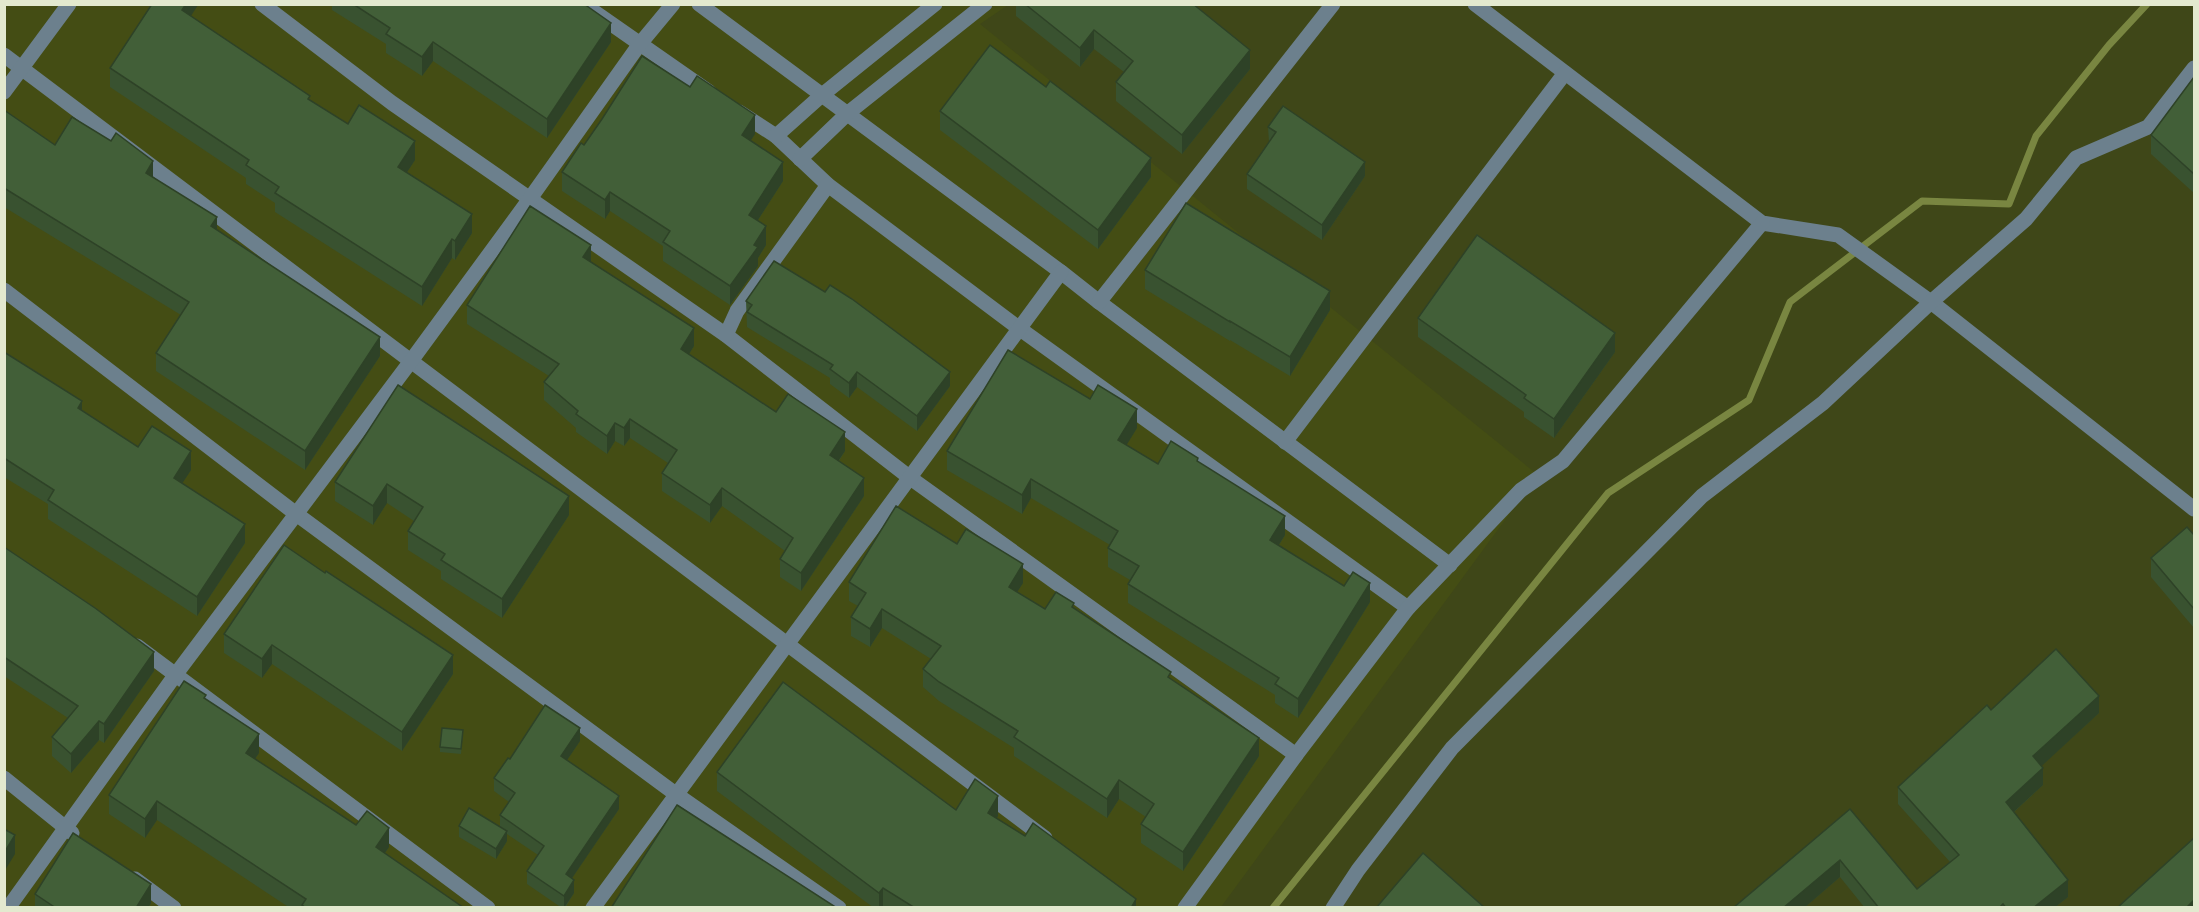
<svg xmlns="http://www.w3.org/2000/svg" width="2199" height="912" viewBox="0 0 2199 912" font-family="'Fira Sans Condensed',sans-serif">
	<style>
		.built { fill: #444d14 }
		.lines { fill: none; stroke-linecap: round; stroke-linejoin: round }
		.stream { stroke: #798641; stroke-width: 7 }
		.minor { stroke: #6c808d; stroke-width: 15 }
		.wall { fill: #395230 }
		.shaded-wall { fill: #2e4227 }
		.building { fill: #425f38; stroke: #2e4227; stroke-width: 1.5 }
	</style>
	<rect width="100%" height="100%" fill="#3f4718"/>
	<polygon class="built" points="5,5 1008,5 980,24 1538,475 1221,907 5,908"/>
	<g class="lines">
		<polyline class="stream" points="1273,908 1608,493 1749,400 1790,302 1922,201 2009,204 2036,136 2109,45 2147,4"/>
		<g class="minor">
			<polyline points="262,4 392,103 726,335 909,477 1296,755"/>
			<polyline points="583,4 709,92"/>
			<polyline points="699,4 1061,272 1099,302 1450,565"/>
			<polyline points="1475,4 1762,223 1838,235 1931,302 2194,509"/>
			<polyline points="4,55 1045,838"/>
			<polyline points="4,92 69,4"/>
			<polyline points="739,112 776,136 828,185 1020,329 1408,608"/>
			<polyline points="776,136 822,95 935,4"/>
			<polyline points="800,159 848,113 985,4"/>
			<polyline points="4,290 295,513 677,795 839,908"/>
			<polyline points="1099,302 1333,4"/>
			<polyline points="726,335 737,311 828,185"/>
			<polyline points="1285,442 1565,73"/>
			<polyline points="137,646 488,908"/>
			<polyline points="4,778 72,833"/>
			<polyline points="135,879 174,908"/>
			<polyline points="8,908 176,674 411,361 529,200 639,45 673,4"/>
			<polyline points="593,908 1061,272"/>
			<polyline points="1185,908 1296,755 1408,608 1521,490 1563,461 1762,223"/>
			<polyline points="1333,908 1358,870 1452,748 1702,496 1823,403 1931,302 2026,219 2076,158 2148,127 2194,68"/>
		</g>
	</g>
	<g class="wall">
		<polygon points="198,4 190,16 310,100 348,124 415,160 407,172 472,233 455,260 452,258 422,306 275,212 275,203 246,184 246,178 110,87 110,68"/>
		<polygon points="332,4 584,4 611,42 547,138 433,61 422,76 386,53 386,44 332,10"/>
		<polygon points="1016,4 1193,4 1250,69 1182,154 1116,101 1116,82 1124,72 1094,49 1080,67 1016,16"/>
		<polygon points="2194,77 2194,193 2151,154 2151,135"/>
		<polygon points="4,110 55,145 153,177 217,229 380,356 305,470 156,371 156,353 181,315 4,207"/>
		<polygon points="940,111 1151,177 1098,249 940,130"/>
		<polygon points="1268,127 1365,176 1322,240 1247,189 1247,174 1269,142"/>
		<polygon points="755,134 750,141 783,181 758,220 766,245 758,258 758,266 730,305 663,261 663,246 610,211 605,219 562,191 562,172 584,145"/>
		<polygon points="591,263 694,346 689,354 776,412 845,451 839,461 864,496 801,591 780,577 780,559 785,551 722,506 710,523 662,491 662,473 668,463 630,438 624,446 615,441 607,454 576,432 576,428 544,400 544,382 549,376 467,324 467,305"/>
		<polygon points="1145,270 1330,310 1290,376 1230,340 1230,341 1145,289"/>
		<polygon points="746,301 950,386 917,431 857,387 849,398 830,384 830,378 747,327"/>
		<polygon points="1418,318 1615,352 1554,438 1524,417 1524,412 1418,337"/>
		<polygon points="4,352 82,410 138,447 191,470 182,483 245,543 197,616 48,519 48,504 4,477"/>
		<polygon points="398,385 569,515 502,618 441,579 441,571 408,550 408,531 414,521 387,503 373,525 335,501 335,482"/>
		<polygon points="1137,428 1126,445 1158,464 1198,462 1285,535 1279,545 1370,602 1298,718 1275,703 1275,695 1128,603 1128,584 1130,580 1108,567 1108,548 1110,545 1031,498 1022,514 947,470 947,451"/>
		<polygon points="2194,535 2194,628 2151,577 2151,558"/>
		<polygon points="957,544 1023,583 1017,592 1045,609 1074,608 1171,679 1259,756 1183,871 1141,843 1141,824 1146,817 1119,799 1107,818 1014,756 1014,748 939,701 923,687 923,669 931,659 882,628 870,647 851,636 851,617 858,606 849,601 849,582"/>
		<polygon points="4,547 154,671 104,743 99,740 71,773 52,756 52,737 68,718 4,676"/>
		<polygon points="224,634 453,674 402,751 272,664 262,678 224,653"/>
		<polygon points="206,699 259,753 255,759 389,847 385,853 464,908 290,908 157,820 145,838 109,814 109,795"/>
		<polygon points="1991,710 2099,713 2041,766 2043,785 2014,812 2068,897 2054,908 1865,908 1840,877 1804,908 1733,908 1850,809 1917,889 1950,862 1898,804 1898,787"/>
		<polygon points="463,730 461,754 440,752 440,747"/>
		<polygon points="580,741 567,760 619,809 572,878 574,893 565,908 562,908 527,884 527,871 538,855 507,834 507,841 496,859 459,837 459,826 500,826 500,815 509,802 494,791 494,778 510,759"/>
		<polygon points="717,772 956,810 998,816 996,818 1136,908 884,908 883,907 882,908 874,908 717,791"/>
		<polygon points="35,894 151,903 148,908 35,908"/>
	</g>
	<g class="shaded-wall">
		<polygon points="186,4 198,4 198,5 182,30 182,10"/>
		<polygon points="611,23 611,42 547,138 547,119"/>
		<polygon points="1094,30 1094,49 1080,67 1080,48"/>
		<polygon points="433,42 433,61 422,76 422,57"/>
		<polygon points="1250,50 1250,69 1182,154 1182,135"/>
		<polygon points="755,115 755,134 742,154 742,135"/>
		<polygon points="415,141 415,160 398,186 398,167"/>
		<polygon points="1151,158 1151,177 1098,249 1098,230"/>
		<polygon points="153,161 153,179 146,173"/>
		<polygon points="783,162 783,181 749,234 749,215"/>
		<polygon points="1365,162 1365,176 1322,240 1322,225"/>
		<polygon points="610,192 610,211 605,219 605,200"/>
		<polygon points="472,214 472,233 455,260 455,241"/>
		<polygon points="217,217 217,235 211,226"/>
		<polygon points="766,226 766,245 758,258 758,266 730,305 730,286"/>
		<polygon points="452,239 452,258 422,306 422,287"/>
		<polygon points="591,245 591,263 583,257"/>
		<polygon points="1330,291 1330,310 1290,376 1290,357"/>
		<polygon points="694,328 694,346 681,367 681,349"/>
		<polygon points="1615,333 1615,352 1554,438 1554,419"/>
		<polygon points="380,337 380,356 305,470 305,451"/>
		<polygon points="857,372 857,387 849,398 849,383"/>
		<polygon points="950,372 950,386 917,431 917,416"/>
		<polygon points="82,401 82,420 78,408"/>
		<polygon points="1137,409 1137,428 1118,459 1118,440"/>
		<polygon points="630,419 630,438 624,446 624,428"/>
		<polygon points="615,423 615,441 607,454 607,436"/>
		<polygon points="845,432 845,451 830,473 830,455"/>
		<polygon points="191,451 191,470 174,496 174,478"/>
		<polygon points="864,478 864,496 801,591 801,573"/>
		<polygon points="1031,479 1031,498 1022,514 1022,495"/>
		<polygon points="387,484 387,503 373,525 373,506"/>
		<polygon points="722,488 722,506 710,523 710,505"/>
		<polygon points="569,496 569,515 502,618 502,599"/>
		<polygon points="1285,516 1285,535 1270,559 1270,540"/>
		<polygon points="245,524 245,543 197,616 197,597"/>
		<polygon points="1023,564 1023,583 1009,605 1009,587"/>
		<polygon points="1370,583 1370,602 1298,718 1298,699"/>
		<polygon points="882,609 882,628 870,647 870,629"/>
		<polygon points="272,645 272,664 262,678 262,659"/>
		<polygon points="154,652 154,671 104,743 104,724"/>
		<polygon points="453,655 453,674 402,751 402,732"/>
		<polygon points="2099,696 2099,713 2033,774 2033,756"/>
		<polygon points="99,721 99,740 71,773 71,754"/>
		<polygon points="580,728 580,741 561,769 561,756"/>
		<polygon points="259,734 259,753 246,772 246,753"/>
		<polygon points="1259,738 1259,756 1183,871 1183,852"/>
		<polygon points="2043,768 2043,785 2006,819 2006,802"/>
		<polygon points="1119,780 1119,799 1107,818 1107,799"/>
		<polygon points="619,796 619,809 566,887 566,874"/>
		<polygon points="998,796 998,816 988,832 988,813"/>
		<polygon points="157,801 157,820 145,838 145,819"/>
		<polygon points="389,828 389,847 376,866 376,847"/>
		<polygon points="507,831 507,841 496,859 496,849"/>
		<polygon points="15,835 15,854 4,872 4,853"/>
		<polygon points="1840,860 1840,877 1804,908 1783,908"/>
		<polygon points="574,880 574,893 564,908 564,896"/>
		<polygon points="2068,880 2068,897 2054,908 2033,908"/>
		<polygon points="151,884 151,903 148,908 136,908"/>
		<polygon points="883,888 883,907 879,908 879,893"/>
		<polygon points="1136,899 1136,908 1131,908"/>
		<polygon points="2194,900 2194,908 2186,908"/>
	</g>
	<g class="building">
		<polygon points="152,4 186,4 182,10 310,96 308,99 348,124 359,105 415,141 398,167 472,214 455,241 452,239 422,287 275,193 279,187 246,165 249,160 110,68"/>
		<polygon points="353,4 584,4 611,23 547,119 433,42 422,57 386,34 390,28"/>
		<polygon points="1025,4 1193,4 1250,50 1182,135 1116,82 1133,61 1094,30 1080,48"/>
		<polygon points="990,45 1046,87 1050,81 1151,158 1098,230 940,111"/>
		<polygon points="642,56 690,87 697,76 755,115 742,135 783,162 749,215 766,226 754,245 758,247 730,286 663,242 670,231 610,192 605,200 562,172 581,143 584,145 602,119"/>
		<polygon points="2194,77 2194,174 2151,135"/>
		<polygon points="1283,106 1365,162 1322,225 1247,174 1276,132 1268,127"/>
		<polygon points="4,110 55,145 72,117 111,141 116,133 153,161 146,173 217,217 211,226 380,337 305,451 156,353 189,302 4,188"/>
		<polygon points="1186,203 1330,291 1290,357 1230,321 1230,322 1145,270"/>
		<polygon points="530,206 591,245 583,257 694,328 681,349 776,412 788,394 845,432 830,455 864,478 801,573 780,559 793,538 722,488 710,505 662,473 677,450 630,419 624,428 615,423 607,436 576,414 578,411 544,382 559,364 467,305"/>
		<polygon points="1477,235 1615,333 1554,419 1524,398 1526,395 1418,318"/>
		<polygon points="774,261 825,292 830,285 852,299 950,372 917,416 857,372 849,383 830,369 833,365 747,312 752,305 746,301"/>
		<polygon points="1008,350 1090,399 1098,385 1137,409 1118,440 1158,464 1171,441 1198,458 1197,461 1285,516 1270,540 1344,586 1353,572 1370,583 1298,699 1275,684 1279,678 1128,584 1139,566 1108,548 1118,531 1031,479 1022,495 947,451"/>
		<polygon points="4,352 82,401 78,408 138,447 152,426 191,451 174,478 245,524 197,597 48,500 54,490 4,458"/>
		<polygon points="398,385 569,496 502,599 441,560 445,554 408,531 423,507 387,484 373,506 335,482"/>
		<polygon points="896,506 957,544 966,529 1023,564 1009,587 1045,609 1056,592 1074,603 1072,607 1171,672 1168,677 1259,738 1183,852 1141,824 1154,804 1119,780 1107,799 1014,737 1018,731 939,682 923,669 941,646 882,609 870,629 851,617 866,593 849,582"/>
		<polygon points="2187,527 2194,535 2194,609 2151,558"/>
		<polygon points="284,545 325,573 326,571 453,655 402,732 272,645 262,659 224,634"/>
		<polygon points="4,547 95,608 154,652 104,724 99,721 71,754 52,737 78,706 4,657"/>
		<polygon points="2056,649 2099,696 2033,756 2043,768 2006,802 2068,880 2033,908 2006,908 2003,904 1999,908 1879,908 1840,860 1783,908 1733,908 1850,809 1917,889 1959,855 1898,787 1987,705 1991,710"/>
		<polygon points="184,681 206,695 204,698 259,734 246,753 356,825 367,811 389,828 376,847 464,908 306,908 302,905 306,899 157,801 145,819 109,795"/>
		<polygon points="783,682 956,810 975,779 998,796 988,813 1025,836 1033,823 1136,899 1131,908 915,908 883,888 879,893 717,772"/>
		<polygon points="545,705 580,728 561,756 619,796 566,874 574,880 564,896 527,871 544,846 500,815 515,793 494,778 508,758 510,759"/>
		<polygon points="442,728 463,730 461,749 440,747"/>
		<polygon points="677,805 837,908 611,908"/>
		<polygon points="469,808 507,831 496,849 459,826"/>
		<polygon points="4,829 15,835 4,853"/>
		<polygon points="73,833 151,884 136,908 56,908 35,894"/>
		<polygon points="2194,838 2194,900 2186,908 2117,908"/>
		<polygon points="1423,853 1485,908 1376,908"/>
	</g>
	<rect width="2199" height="912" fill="none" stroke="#e3e9cf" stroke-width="12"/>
</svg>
